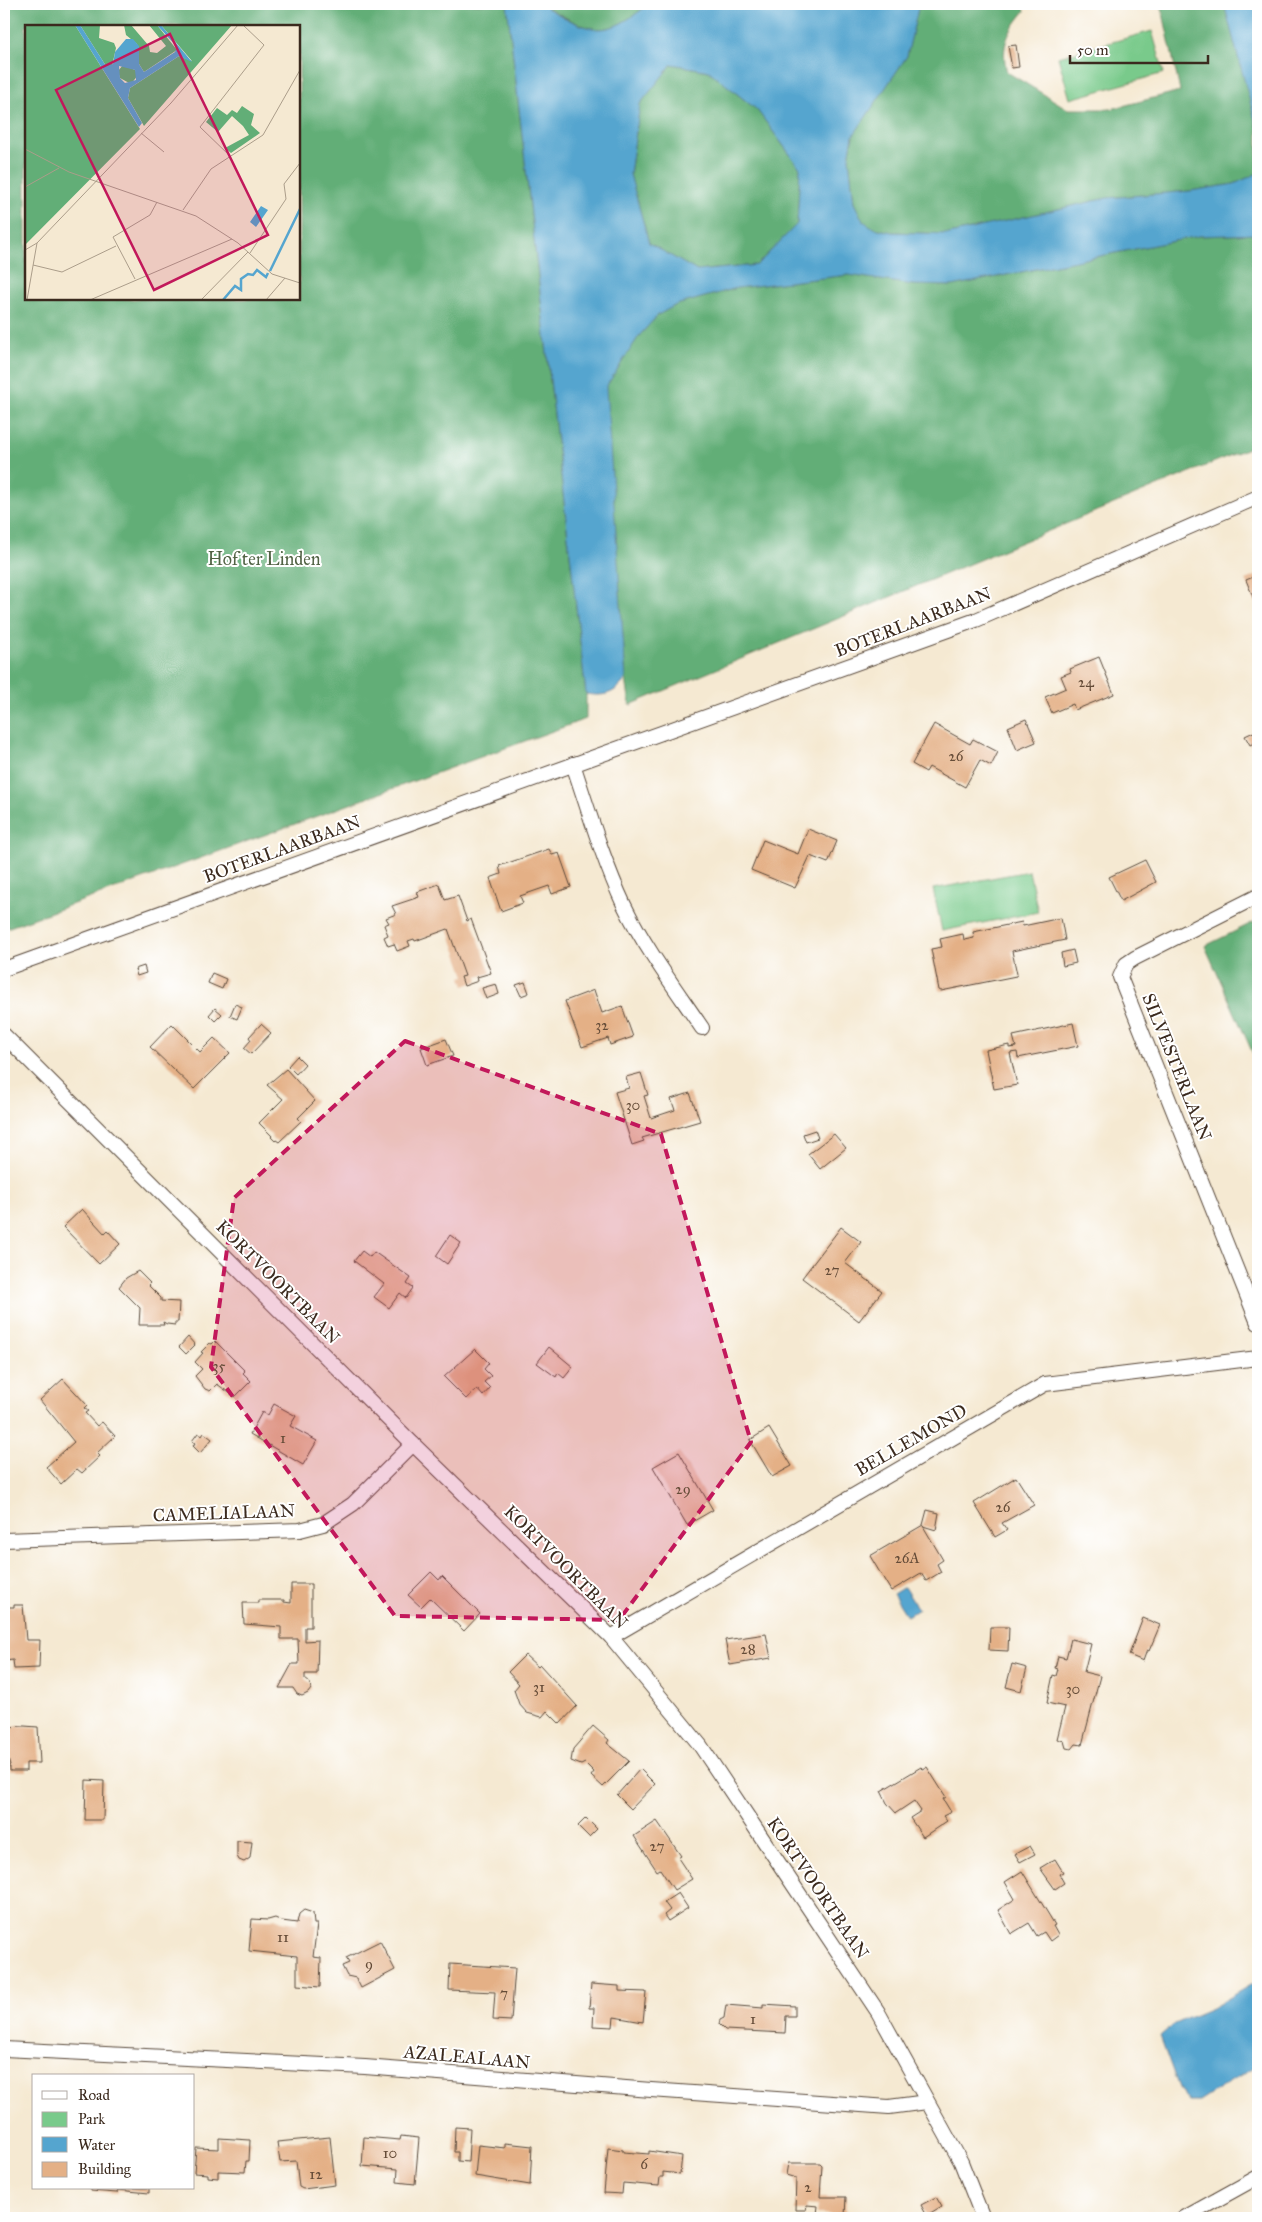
<svg xmlns="http://www.w3.org/2000/svg" width="1262" height="2222" viewBox="0 0 1262 2222" font-family="'IM FELL Great Primer',serif">
	<style>
		.green { fill: #79ca8b; stroke: #5a7a54 }
		.forest { fill: #62ae77; stroke: #4e6c4a; fill-rule: evenodd }
		.water { fill: #55a5cf; stroke: #486876; fill-rule: evenodd }
		.building { fill: #e4b086 }
		.lines { fill: none; stroke-linecap: round; stroke-linejoin: round }
		.street-casing { stroke: #574739; stroke-width: 16 }
		.street { stroke: #fff; stroke-width: 14 }
		.marked { fill: #c2185b; fill-opacity: 0.2; stroke: #c2185b; stroke-width: 4; stroke-dasharray: 10 6; stroke-linejoin: round }
		.labels { text-anchor: middle; stroke-width: 4; stroke-linejoin: round; paint-order: stroke }
		.number-label { font-size: 15px; fill: #654c38 }
		.park-label { font-size: 18px; fill: #516244; stroke: #fff }
		.street-label { font-size: 18px; fill: #3b2a1e; stroke: #fff }
		.inset-river { fill: none; stroke: #55a5cf; stroke-width: 2.5 }
		.inset-road { fill: none; stroke: #ab9d8a; stroke-width: 1 }
		.view { fill: #c2185b; fill-opacity: 0.15; stroke: #c2185b; stroke-width: 2.5 }
		.inset-edge { fill: none; stroke: #3b2a1e; stroke-width: 2.5 }
	</style>
	<rect width="100%" height="100%" fill="#fff"/>
	<filter id="ink" filterUnits="userSpaceOnUse"><feTurbulence type="fractalNoise" baseFrequency=".02" numOctaves="2"/><feDisplacementMap in="SourceGraphic" scale="10" xChannelSelector="R" yChannelSelector="G"/><feConvolveMatrix kernelMatrix="1 2 1 2 8 2 1 2 1" color-interpolation-filters="sRGB"/></filter>
	<filter id="wash" filterUnits="userSpaceOnUse"><feTurbulence type="fractalNoise" baseFrequency=".0096" numOctaves="4" result="noise"/><feDisplacementMap in="SourceGraphic" scale="20" xChannelSelector="R" yChannelSelector="G"/><feGaussianBlur stdDeviation="1.12" result="paint"/><feColorMatrix in="noise" values="0 0 0 0 0 0 0 0 0 0 0 0 0 0 0 0 0 1.4 0 .05"/><feComposite in="paint" operator="in"/></filter>
	<g filter="url(#wash)">
		<rect width="100%" height="100%" fill="#f5e9d2"/>
		<g class="green">
			<polygon points="1152,31 1164,73 1070,99 1058,57"/>
			<polygon points="1029,871 1038,912 942,931 933,889"/>
		</g>
		<g class="forest">
			<path d="M4,4H507L586,694V719L4,929ZM26,26H299V299H26Z"/>
			<path d="M546,4H649C605,39 594,34 547,7Z"/>
			<path d="M921,4H1023L1025,11C1008,31 1000,46 1007,72L1068,109H1111L1180,91L1161,4H1224L1258,128V173L1234,184L1190,191L1107,198L949,234L892,232L874,228L863,222L854,203L849,158L853,136L907,56L918,8Z"/>
			<polygon points="672,64 709,71 757,110 800,168 797,224 757,265 697,271 649,243 630,175 640,104"/>
			<polygon points="1258,234 1258,444 630,705 626,679 605,387 639,336 658,315 676,305 737,288 849,275 913,285 952,286 1199,236"/>
			<polygon points="1258,920 1258,1065 1205,946"/>
		</g>
		<g class="water">
			<path d="M507,4H546L547,8C594,34 605,39 649,4H921L918,9L907,56L853,136L849,158L854,203L863,221L874,228L892,232L949,234L1107,198L1190,191L1234,184L1258,173V234L1199,236L952,286L913,285L849,275L737,288L676,305L658,315L639,336L606,387L626,679C615,694 604,697 586,694ZM672,64L709,71L757,110L800,168L797,224L757,265L697,271L649,243L630,174L640,104Z"/>
			<polygon points="1224,4 1258,4 1258,128 1254,117"/>
			<polygon points="904,1587 918,1609 907,1616 893,1594"/>
			<polygon points="1258,1981 1258,2064 1199,2102 1189,2102 1179,2088 1160,2036 1174,2024 1212,2008"/>
		</g>
		<g id="blocks">
			<g class="building">
				<polygon points="1016,45 1019,67 1012,68 1008,46"/>
				<polygon points="1258,575 1258,609 1246,580"/>
				<polygon points="1099,657 1114,694 1075,710 1073,704 1052,713 1045,697 1066,688 1061,676 1071,672 1070,669"/>
				<polygon points="1026,719 1036,742 1017,750 1008,727"/>
				<polygon points="934,724 970,744 973,739 998,752 991,766 980,760 965,787 929,767 926,772 912,764"/>
				<polygon points="1258,730 1258,741 1250,745 1245,736"/>
				<polygon points="808,829 837,841 828,863 810,856 795,888 751,870 763,840 798,854"/>
				<polygon points="549,849 552,855 559,853 571,887 552,894 549,886 520,896 523,903 501,911 490,878 501,874 499,866"/>
				<polygon points="1145,860 1156,882 1121,901 1109,877"/>
				<polygon points="439,884 445,900 458,896 467,921 471,919 491,973 477,977 478,981 464,986 461,977 465,976 448,929 415,941 414,939 408,941 410,946 397,951 394,944 388,946 384,937 388,935 384,925 389,923 386,918 396,914 392,906 419,897 417,892"/>
				<polygon points="1061,918 1065,940 1012,951 1017,974 1016,976 941,991 939,990 931,949 942,947 940,939 963,934 964,940 974,938 973,932 1022,922 1023,926"/>
				<polygon points="1073,950 1076,963 1063,966 1061,953"/>
				<polygon points="144,966 146,973 137,976 135,969"/>
				<polygon points="212,973 226,979 222,989 208,983"/>
				<polygon points="525,982 529,993 521,996 516,985"/>
				<polygon points="496,984 499,994 486,999 482,988"/>
				<polygon points="594,990 602,1013 622,1006 633,1037 610,1045 608,1038 582,1047 565,1001"/>
				<polygon points="235,1004 242,1007 237,1019 230,1016"/>
				<polygon points="215,1008 222,1014 215,1021 209,1015"/>
				<polygon points="1073,1023 1078,1046 1018,1058 1017,1052 1010,1053 1017,1085 994,1089 986,1050 1009,1045 1009,1048 1016,1047 1013,1036"/>
				<polygon points="172,1024 200,1052 214,1038 230,1053 194,1089 150,1047"/>
				<polygon points="261,1024 271,1033 251,1054 244,1048 251,1040 249,1037"/>
				<polygon points="446,1039 453,1056 427,1065 421,1048"/>
				<polygon points="297,1056 305,1064 296,1074 288,1066"/>
				<polygon points="286,1069 315,1101 298,1118 301,1121 279,1142 276,1140 275,1141 271,1137 272,1136 259,1123 283,1099 267,1085"/>
				<polygon points="641,1073 648,1095 644,1096 651,1118 675,1110 671,1099 690,1093 700,1121 642,1138 644,1141 632,1145 615,1092 629,1088 626,1077"/>
				<polygon points="815,1130 818,1138 806,1142 803,1134"/>
				<polygon points="834,1134 846,1148 820,1169 808,1154"/>
				<polygon points="82,1209 105,1234 108,1231 120,1244 99,1264 63,1227"/>
				<polygon points="841,1227 861,1242 845,1263 882,1291 859,1321 802,1278"/>
				<polygon points="450,1235 461,1243 447,1264 436,1256"/>
				<polygon points="362,1251 370,1257 374,1252 411,1278 407,1284 413,1288 406,1298 400,1293 389,1308 374,1297 384,1284 354,1261"/>
				<polygon points="138,1271 150,1283 148,1285 161,1298 161,1301 179,1302 178,1322 175,1322 175,1325 167,1324 163,1322 164,1325 139,1325 140,1308 119,1287 126,1278"/>
				<polygon points="188,1337 195,1345 186,1354 179,1347"/>
				<polygon points="215,1341 245,1371 243,1373 251,1381 235,1397 217,1384 210,1391 205,1389 195,1376 202,1369 195,1362 203,1353 201,1352 210,1343 212,1344"/>
				<polygon points="549,1347 573,1367 564,1378 558,1373 556,1377 537,1363"/>
				<polygon points="475,1349 489,1363 484,1369 491,1376 484,1382 490,1388 483,1396 477,1389 466,1399 444,1377"/>
				<polygon points="63,1379 87,1405 84,1408 88,1411 85,1413 97,1426 102,1422 115,1436 97,1453 100,1456 82,1473 77,1469 61,1484 46,1467 74,1442 40,1400"/>
				<polygon points="274,1404 296,1416 290,1426 317,1441 303,1465 250,1434 262,1412 268,1415"/>
				<polygon points="769,1428 792,1466 772,1477 750,1440"/>
				<polygon points="198,1433 202,1436 204,1433 212,1439 200,1453 193,1446 195,1443 192,1441"/>
				<polygon points="679,1452 713,1510 687,1525 653,1467"/>
				<polygon points="1016,1477 1034,1505 1002,1523 1007,1530 995,1537 974,1503"/>
				<polygon points="927,1510 939,1513 936,1530 923,1526 943,1560 937,1564 941,1572 926,1581 921,1573 891,1591 870,1556 923,1525"/>
				<polygon points="431,1572 439,1580 442,1576 480,1614 464,1631 430,1598 421,1607 408,1595"/>
				<polygon points="291,1584 311,1584 311,1627 305,1627 305,1641 318,1640 317,1674 305,1674 305,1679 310,1683 311,1689 308,1693 302,1696 297,1694 293,1688 279,1688 292,1664 299,1664 298,1639 281,1639 281,1627 244,1624 243,1603 258,1603 258,1600 284,1600 284,1602 291,1603"/>
				<polygon points="14,1605 23,1605 26,1640 40,1640 39,1668 14,1669 13,1660 4,1661 4,1607 14,1607"/>
				<polygon points="1143,1618 1160,1625 1149,1651 1147,1650 1143,1661 1129,1655"/>
				<polygon points="990,1627 1009,1627 1008,1651 989,1650"/>
				<polygon points="766,1634 771,1658 730,1665 725,1640"/>
				<polygon points="1071,1639 1091,1644 1084,1672 1100,1676 1082,1745 1076,1744 1072,1749 1066,1748 1064,1741 1057,1739 1065,1707 1047,1703 1053,1675 1056,1676 1058,1669 1055,1668 1058,1656 1066,1658"/>
				<polygon points="525,1655 538,1667 540,1665 577,1706 560,1724 547,1711 542,1717 527,1713 519,1704 514,1690 519,1684 508,1672"/>
				<polygon points="1012,1664 1027,1668 1021,1691 1006,1687"/>
				<polygon points="24,1726 38,1727 40,1763 26,1763 26,1771 10,1771 10,1767 6,1767 10,1765 8,1758 4,1758 4,1727"/>
				<polygon points="593,1726 609,1740 607,1743 629,1761 603,1787 591,1776 594,1772 585,1763 581,1765 571,1761 573,1749"/>
				<polygon points="921,1767 923,1769 927,1767 946,1797 943,1799 951,1812 943,1816 947,1821 923,1837 910,1818 921,1811 914,1801 896,1813 887,1803 881,1791"/>
				<polygon points="640,1769 655,1784 631,1809 617,1795"/>
				<polygon points="86,1780 104,1781 103,1820 85,1820"/>
				<polygon points="586,1818 597,1829 589,1837 578,1826"/>
				<polygon points="657,1821 681,1856 678,1858 692,1879 674,1890 660,1869 657,1871 634,1836"/>
				<polygon points="237,1841 252,1842 250,1858 244,1862 239,1860 237,1856"/>
				<polygon points="1030,1846 1035,1854 1020,1862 1015,1854"/>
				<polygon points="1055,1859 1063,1872 1059,1874 1064,1883 1055,1889 1040,1868"/>
				<polygon points="1022,1871 1055,1925 1053,1926 1058,1935 1050,1941 1044,1932 1037,1936 1029,1923 1011,1934 998,1910 1015,1899 1005,1882"/>
				<polygon points="678,1893 688,1908 668,1921 664,1915 670,1910 664,1902"/>
				<polygon points="304,1910 313,1913 314,1924 317,1924 313,1957 321,1958 320,1987 297,1985 297,1956 249,1951 252,1919 268,1920 275,1918 282,1921 297,1923 299,1914"/>
				<polygon points="380,1941 395,1970 361,1988 356,1978 347,1976 342,1966 349,1963 346,1958"/>
				<polygon points="450,1964 515,1968 511,2021 493,2020 495,1992 449,1990"/>
				<polygon points="591,1984 619,1986 619,1991 646,1992 643,2022 614,2017 613,2027 593,2026 594,2008 589,2008"/>
				<polygon points="763,2004 795,2006 795,2016 786,2016 785,2033 725,2030 719,2024 720,2020 724,2018 726,2005 763,2008"/>
				<polygon points="455,2127 470,2128 468,2162 458,2161 458,2152 454,2152"/>
				<polygon points="401,2136 419,2138 415,2184 397,2182 398,2169 362,2166 364,2137 400,2140"/>
				<polygon points="330,2137 335,2185 303,2189 299,2187 296,2161 280,2162 277,2142"/>
				<polygon points="219,2138 250,2140 249,2161 246,2161 245,2172 218,2171 218,2178 208,2177 208,2174 194,2173 196,2148 219,2149"/>
				<polygon points="505,2143 532,2146 530,2185 475,2176 478,2145 505,2148"/>
				<polygon points="608,2148 623,2150 623,2152 649,2154 649,2151 682,2156 680,2174 663,2172 663,2177 660,2177 659,2186 623,2183 622,2194 604,2193"/>
				<polygon points="788,2163 820,2163 822,2165 820,2197 846,2197 845,2215 817,2214 818,2206 807,2205 806,2210 795,2210 796,2178 786,2175"/>
				<polygon points="91,2188 149,2188 149,2193 118,2190 117,2193 91,2191"/>
				<polygon points="936,2197 942,2207 927,2216 921,2205"/>
			</g>
		</g>
	</g>
	<g filter="url(#ink)">
		<use href="#blocks" fill-opacity="0" stroke="#574739" stroke-width="1"/>
		<g class="lines">
			<g class="street-casing">
				<g id="street">
					<path d="M573,764C589,812 603,860 624,905C645,948 675,988 702,1028"/>
					<polyline points="1258,896 1135,958 1126,964 1120,977 1258,1323"/>
					<polyline points="4,969 976,620 1258,497"/>
					<polyline points="4,1035 413,1444 611,1637 700,1745 878,2012 961,2162 983,2218"/>
					<polyline points="4,1540 300,1530 323,1524 353,1504 413,1444"/>
					<polyline points="611,1637 1045,1384 1258,1358"/>
					<polyline points="4,2049 365,2067 651,2090 889,2107 927,2102"/>
					<polyline points="1184,2218 1258,2177"/>
				</g>
			</g>
			<use href="#street" class="street"/>
		</g>
	</g>
	<path class="marked" d="M405,1041L661,1134L751,1442L619,1620L395,1616L211,1367L234,1198Z"/>
	<g class="labels">
		<g class="number-label">
			<text x="1086" y="687">24</text>
			<text x="956" y="761">26</text>
			<text x="602" y="1030">32</text>
			<text x="633" y="1110">30</text>
			<text x="832" y="1275">27</text>
			<text x="219" y="1371">35</text>
			<text x="283" y="1443">1</text>
			<text x="683" y="1494">29</text>
			<text x="1003" y="1512">26</text>
			<text x="907" y="1563">26A</text>
			<text x="748" y="1654">28</text>
			<text x="539" y="1692">31</text>
			<text x="1073" y="1694">30</text>
			<text x="657" y="1851">27</text>
			<text x="283" y="1942">11</text>
			<text x="369" y="1969">9</text>
			<text x="504" y="1998">7</text>
			<text x="753" y="2024">1</text>
			<text x="390" y="2158">10</text>
			<text x="644" y="2169">6</text>
			<text x="316" y="2179">12</text>
			<text x="808" y="2192">2</text>
		</g>
		<g class="park-label">
			<text x="264" y="565">Hof ter Linden</text>
		</g>
		<g class="street-label">
			<text transform="translate(913 622) rotate(-21)" y="6">BOTERLAARBAAN</text>
			<text transform="translate(282 849) rotate(-20)" y="6">BOTERLAARBAAN</text>
			<text transform="translate(1177 1067) rotate(68)" y="6">SILVESTERLAAN</text>
			<text transform="translate(278 1282) rotate(45)" y="6">KORTVOORTBAAN</text>
			<text transform="translate(911 1440) rotate(-30)" y="6">BELLEMOND</text>
			<text transform="translate(224 1513) rotate(-2)" y="6">CAMELIALAAN</text>
			<text transform="translate(566 1567) rotate(45)" y="6">KORTVOORTBAAN</text>
			<text transform="translate(818 1888) rotate(56)" y="6">KORTVOORTBAAN</text>
			<text transform="translate(467 2057) rotate(5)" y="6">AZALEALAAN</text>
		</g>
	</g>
	<g transform="translate(25 25)">
		<rect width="275" height="275" fill="#f5e9d2"/>
		<path d="M0,0H50L115,104L0,220ZM55,0H75L74,13L89,18L91,23L87,41H81ZM99,0H106L124,21L125,27L132,28L141,21L124,0H132L152,25L119,47L114,39L112,19L101,10ZM136,0H207L119,101L103,73L105,63L154,31L167,36ZM98,40L110,45L113,50L106,59L95,53L93,46ZM217,81L229,89L226,100L235,108L206,128L200,123L224,110L218,101L207,91L193,107L181,97L192,83L202,90L207,85L212,88Z" fill="#62ae77"/>
		<path d="M50,0H55L81,41L88,39L90,27L101,14H108L114,21V39L119,47L150,27L152,22L132,0H136L167,37L154,31L105,63L103,73L117,98L114,102ZM94,41L110,45L111,55L100,58L95,53ZM236,181L243,185L231,202L225,197Z" fill="#55a5cf" fill-rule="evenodd"/>
		<path class="inset-river" d="M245,246L275,184M198,275L210,261L216,265V254L223,249L228,250L232,245L241,252L243,248"/>
		<path class="inset-road" d="M116,108L139,127M0,124L44,147L171,191L213,218L247,249L275,258M205,131L175,102L239,20L218,0M0,162L34,143M158,185L186,144L238,110L275,45M0,225L12,218L146,78L213,0M225,228L261,174L259,159L275,138M8,240L37,247L91,221M110,254L88,212L125,190L132,177M2,275L12,218M65,275L207,214M176,275L223,227M241,275L260,253"/>
		<path class="view" d="M145,9L243,210L129,265L31,65Z"/>
		<rect width="275" height="275" class="inset-edge"/>
	</g>
	<rect width="1262" height="2222" fill="none" stroke="#fff" stroke-width="20"/>
	<rect x="32" y="2074" width="162" height="115" fill="#ffffff" stroke="#b1aaa5"/>
	<rect x="42" y="2091" width="25" height="8" fill="#ffffff" stroke="#b1aaa5"/>
	<text x="78" y="2100" font-size="15" fill="#3b2a1e">Road</text>
	<rect x="42" y="2112" width="25" height="15" fill="#79ca8b" stroke="#b1aaa5"/>
	<text x="78" y="2124" font-size="15" fill="#3b2a1e">Park</text>
	<rect x="42" y="2137" width="25" height="15" fill="#55a5cf" stroke="#b1aaa5"/>
	<text x="78" y="2150" font-size="15" fill="#3b2a1e">Water</text>
	<rect x="42" y="2162" width="25" height="15" fill="#e4b086" stroke="#b1aaa5"/>
	<text x="78" y="2174" font-size="15" fill="#3b2a1e">Building</text>
	<path d="M1070 55v8h138v-8" fill="none" stroke="#3b2a1e" stroke-width="2.5"/>
	<text x="1077" y="55" font-size="15" fill="#3b2a1e" stroke="#ffffff" stroke-width="4" paint-order="stroke">50 m</text>
</svg>
